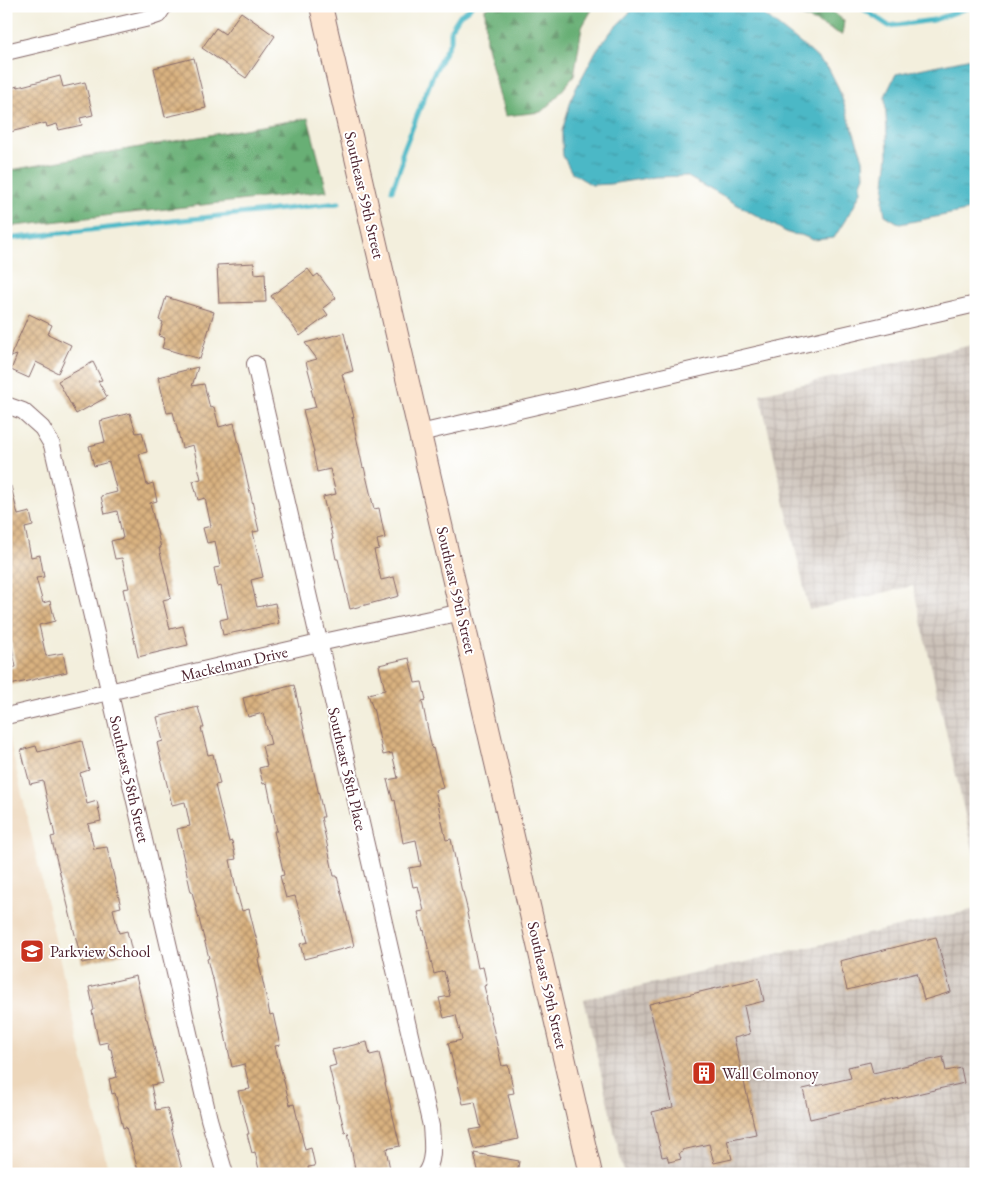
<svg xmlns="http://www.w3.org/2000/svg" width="982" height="1180" viewBox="0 0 982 1180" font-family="'EB Garamond',serif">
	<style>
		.built { fill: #edd7bb }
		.industrial { fill: url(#industrial-grid) }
		.forest { fill: url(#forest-firs); stroke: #596750 }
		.water { fill: url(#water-ripples); stroke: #4a6c78 }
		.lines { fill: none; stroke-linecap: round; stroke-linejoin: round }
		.stream { stroke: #4bb8c6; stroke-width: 5 }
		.building { fill: url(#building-cross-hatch) }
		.street-casing { stroke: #856869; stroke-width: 18 }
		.secondary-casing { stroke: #856869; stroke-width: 24 }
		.street { stroke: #fff; stroke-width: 16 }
		.secondary { stroke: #fce5d0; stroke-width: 22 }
		.labels { text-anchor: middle; stroke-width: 4; stroke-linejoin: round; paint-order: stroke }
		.street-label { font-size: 16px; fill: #4a1f2b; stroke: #fff }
		.poi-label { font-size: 16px; fill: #4a1f2b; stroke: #fff; text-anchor: start }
	</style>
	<defs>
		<pattern id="industrial-grid" width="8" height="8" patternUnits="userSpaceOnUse" patternTransform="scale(1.25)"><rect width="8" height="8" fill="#ccc2b9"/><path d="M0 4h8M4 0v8" fill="none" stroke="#b1a69f"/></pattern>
		<pattern id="forest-firs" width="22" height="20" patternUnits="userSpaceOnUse" patternTransform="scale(1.25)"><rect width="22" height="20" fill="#68af75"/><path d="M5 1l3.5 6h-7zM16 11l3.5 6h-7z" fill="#588e60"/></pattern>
		<pattern id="water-ripples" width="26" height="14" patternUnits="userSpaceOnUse" patternTransform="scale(1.25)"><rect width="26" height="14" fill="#4bb8c6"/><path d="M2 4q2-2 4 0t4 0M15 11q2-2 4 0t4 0" fill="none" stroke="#4095a1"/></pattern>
		<pattern id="building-cross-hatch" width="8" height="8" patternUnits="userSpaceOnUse" patternTransform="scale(1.25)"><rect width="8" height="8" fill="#d9b280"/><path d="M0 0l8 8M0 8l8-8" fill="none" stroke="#b29069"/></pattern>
	</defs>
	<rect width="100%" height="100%" fill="#fff"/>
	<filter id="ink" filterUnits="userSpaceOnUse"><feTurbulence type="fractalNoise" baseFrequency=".02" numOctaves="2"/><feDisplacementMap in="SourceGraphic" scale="10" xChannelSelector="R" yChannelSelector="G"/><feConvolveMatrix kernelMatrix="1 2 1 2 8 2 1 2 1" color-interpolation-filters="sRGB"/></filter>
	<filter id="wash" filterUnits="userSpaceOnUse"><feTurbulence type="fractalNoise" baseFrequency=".0096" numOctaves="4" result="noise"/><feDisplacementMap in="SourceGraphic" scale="20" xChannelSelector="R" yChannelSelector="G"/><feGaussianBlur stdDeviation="1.12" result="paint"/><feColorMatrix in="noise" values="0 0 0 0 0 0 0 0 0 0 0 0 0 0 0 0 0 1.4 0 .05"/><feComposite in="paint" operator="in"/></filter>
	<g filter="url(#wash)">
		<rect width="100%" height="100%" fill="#f3efdd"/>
		<polygon class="built" points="6,729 7,729 109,1174 6,1174"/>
		<g class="industrial">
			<polygon points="976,344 976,863 913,586 809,610 760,394"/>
			<polygon points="976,909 976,1174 624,1174 584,999"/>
		</g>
		<g class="forest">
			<polygon points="491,6 594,6 582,27 574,76 555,99 541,112 505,116 486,43 485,8"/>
			<polygon points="777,6 826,6 844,21 842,35 816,22"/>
			<polygon points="308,118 327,191 6,227 6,171 71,159"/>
		</g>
		<g class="water">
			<polygon points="637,6 753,6 811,52 829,69 838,87 863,159 864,176 861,183 861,191 854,206 834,238 813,240 801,235 791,234 786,232 686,176 654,177 610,184 592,185 572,173 563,156 562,143 562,131 573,94 596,51 613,29 631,11"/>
			<polygon points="976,57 976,209 900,224 885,215 883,203 888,155 885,96 896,74"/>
		</g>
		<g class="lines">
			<g class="stream">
				<polyline points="859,6 889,26 934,20 973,6"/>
				<polyline points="392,190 402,163 402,154 433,75 451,40 451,29 460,15 468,10 471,6"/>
				<polyline points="6,239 339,203"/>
			</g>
		</g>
		<g id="blocks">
			<g class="building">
				<polygon points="241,12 275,36 246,78 202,48 216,28 225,34"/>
				<polygon points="194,58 206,108 165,117 154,68"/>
				<polygon points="60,76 63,87 85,82 93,115 80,118 82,125 59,130 57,124 47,127 46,123 6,133 6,89 18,86 18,87"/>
				<polygon points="254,263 255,274 265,273 266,302 219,303 217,265"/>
				<polygon points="308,269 314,277 318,274 336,298 323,308 328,315 300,336 271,296"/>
				<polygon points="166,297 214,312 200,359 162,348 165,338 159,336 163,322 159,320"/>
				<polygon points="29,314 52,325 48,334 71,345 58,373 36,362 29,378 11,370 17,355 10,357"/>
				<polygon points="344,333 353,371 342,374 354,417 352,417 363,468 364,467 374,509 379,508 385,538 377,540 379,549 374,550 381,580 394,577 399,596 350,609 338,559 336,559 332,539 333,539 323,497 336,494 330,469 317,472 313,452 314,452 303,410 316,407 311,389 313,388 306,362 317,359 305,343"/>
				<polygon points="93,362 102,380 98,381 107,397 76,414 58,381"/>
				<polygon points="198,367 192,386 204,384 210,408 214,407 219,427 234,423 259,531 253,532 263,577 251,580 257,607 275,603 279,623 223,635 220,620 228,618 221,586 218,587 214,568 220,567 215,541 207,543 203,528 211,526 205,498 198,500 193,481 201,479 193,445 182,448 173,412 167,413 158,377"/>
				<polygon points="130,413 136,433 142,432 147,452 139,454 147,485 153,483 157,501 150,503 161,548 159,548 171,598 163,600 170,629 183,626 188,645 138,657 123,589 129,588 122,558 115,559 111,541 123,538 117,511 105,514 101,496 117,492 109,462 94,466 89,446 105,442 100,421"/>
				<polygon points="11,486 18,515 30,512 33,526 25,528 31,557 40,555 44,577 36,578 43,603 50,601 55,621 39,625 46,656 63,653 67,672 10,685 6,669 16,667 9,633 6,633 6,613 10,613 6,599 6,487"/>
				<polygon points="409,658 415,683 422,682 426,700 422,701 432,749 433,748 443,788 435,790 446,840 451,839 462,892 463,892 468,912 467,913 478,968 483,967 487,985 484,986 487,998 486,998 502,1066 508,1065 514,1093 508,1094 518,1139 474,1149 469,1130 481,1128 475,1102 463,1104 448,1043 462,1040 456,1015 444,1018 439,998 450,996 444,971 434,974 424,930 423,931 418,912 424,911 418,886 413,887 409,868 421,866 416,840 403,843 395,800 393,801 387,780 398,778 392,753 383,755 374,712 368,694 385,690 379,665"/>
				<polygon points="294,685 324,817 321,817 334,876 337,876 354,946 304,959 300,944 308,942 295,896 286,898 280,876 284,875 274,831 277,831 267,783 263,784 259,768 267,766 262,746 271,744 263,713 248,717 243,698"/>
				<polygon points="198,707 204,728 201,728 208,755 213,754 220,784 215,785 229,842 232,841 236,859 230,860 237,893 242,911 249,909 261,958 258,959 270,1015 273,1014 280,1045 275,1046 290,1105 294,1104 305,1150 311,1148 315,1166 308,1167 309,1174 260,1174 255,1152 252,1153 247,1134 249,1134 238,1091 250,1089 244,1064 232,1067 213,979 212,979 207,959 209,958 192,892 191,892 177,829 190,826 185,802 172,805 157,743 163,741 157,717"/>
				<polygon points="82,741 89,770 80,773 87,804 97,801 101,821 88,824 94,849 107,847 121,907 113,909 119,933 127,931 132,952 82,963 51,837 55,836 43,781 30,784 21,750 36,746 38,752"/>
				<polygon points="936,937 951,992 924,1000 917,973 847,990 840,961"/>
				<polygon points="136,976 146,1019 147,1019 163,1083 151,1085 156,1110 167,1108 172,1127 171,1127 182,1169 164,1174 139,1174 126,1127 123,1128 115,1093 112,1094 109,1079 117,1077 111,1049 109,1049 108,1042 99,1044 92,1011 94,1010 89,987"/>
				<polygon points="759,978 764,1001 744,1006 750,1034 734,1038 756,1134 727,1140 732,1159 714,1163 709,1144 682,1150 683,1152 679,1153 681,1159 669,1162 667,1156 662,1157 652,1112 673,1107 649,1004"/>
				<polygon points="367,1042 370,1055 379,1053 386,1083 385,1083 400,1146 386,1149 390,1169 367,1174 356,1174 348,1132 345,1133 329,1067 336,1065 332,1050"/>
				<polygon points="943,1057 946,1071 961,1068 964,1083 810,1119 803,1089 851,1078 848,1067 870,1062 873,1073"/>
				<polygon points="474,1153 519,1161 517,1174 479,1174"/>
			</g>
		</g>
	</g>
	<g filter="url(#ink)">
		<use href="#blocks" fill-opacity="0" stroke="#856869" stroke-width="1"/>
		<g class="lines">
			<g class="street-casing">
				<g id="street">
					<polyline points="6,52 149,18 158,15 164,6"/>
					<path d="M255,364L431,1126C432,1142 435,1160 425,1174"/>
					<polyline points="6,405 23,411 42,428 52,445 209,1119 225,1174"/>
					<polyline points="420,433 976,304"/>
					<polyline points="6,716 319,643 462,612"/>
				</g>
			</g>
			<g class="secondary-casing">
				<polyline id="secondary" points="321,6 591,1174"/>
			</g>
			<use href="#street" class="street"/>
			<use href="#secondary" class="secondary"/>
		</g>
	</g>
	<defs>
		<g id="school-square" transform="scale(1.25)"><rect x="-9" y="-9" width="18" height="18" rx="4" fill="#c8321e" stroke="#fff"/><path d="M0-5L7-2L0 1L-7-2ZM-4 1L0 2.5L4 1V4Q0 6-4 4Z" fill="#fff"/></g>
		<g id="building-square" transform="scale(1.25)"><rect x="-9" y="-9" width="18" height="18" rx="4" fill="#c8321e" stroke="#fff"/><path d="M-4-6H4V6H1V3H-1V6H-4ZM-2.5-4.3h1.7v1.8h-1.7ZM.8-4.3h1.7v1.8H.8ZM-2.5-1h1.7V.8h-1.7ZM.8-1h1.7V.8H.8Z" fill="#fff"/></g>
	</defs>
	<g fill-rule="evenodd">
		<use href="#school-square" x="32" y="951"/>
		<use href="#building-square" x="704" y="1073"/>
	</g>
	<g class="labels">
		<g class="street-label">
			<text transform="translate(365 195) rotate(77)" y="6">Southeast 59th Street</text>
			<text transform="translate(457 590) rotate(77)" y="6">Southeast 59th Street</text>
			<text transform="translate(234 663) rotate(-13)" y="6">Mackelman Drive</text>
			<text transform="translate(348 769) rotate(77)" y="6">Southeast 58th Place</text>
			<text transform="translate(130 779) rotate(77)" y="6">Southeast 58th Street</text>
			<text transform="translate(548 985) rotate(77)" y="6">Southeast 59th Street</text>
		</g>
		<g class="poi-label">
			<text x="50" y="957">Parkview School</text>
			<text x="722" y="1079">Wall Colmonoy</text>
		</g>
	</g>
	<rect width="982" height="1180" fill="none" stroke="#fff" stroke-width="25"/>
</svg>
